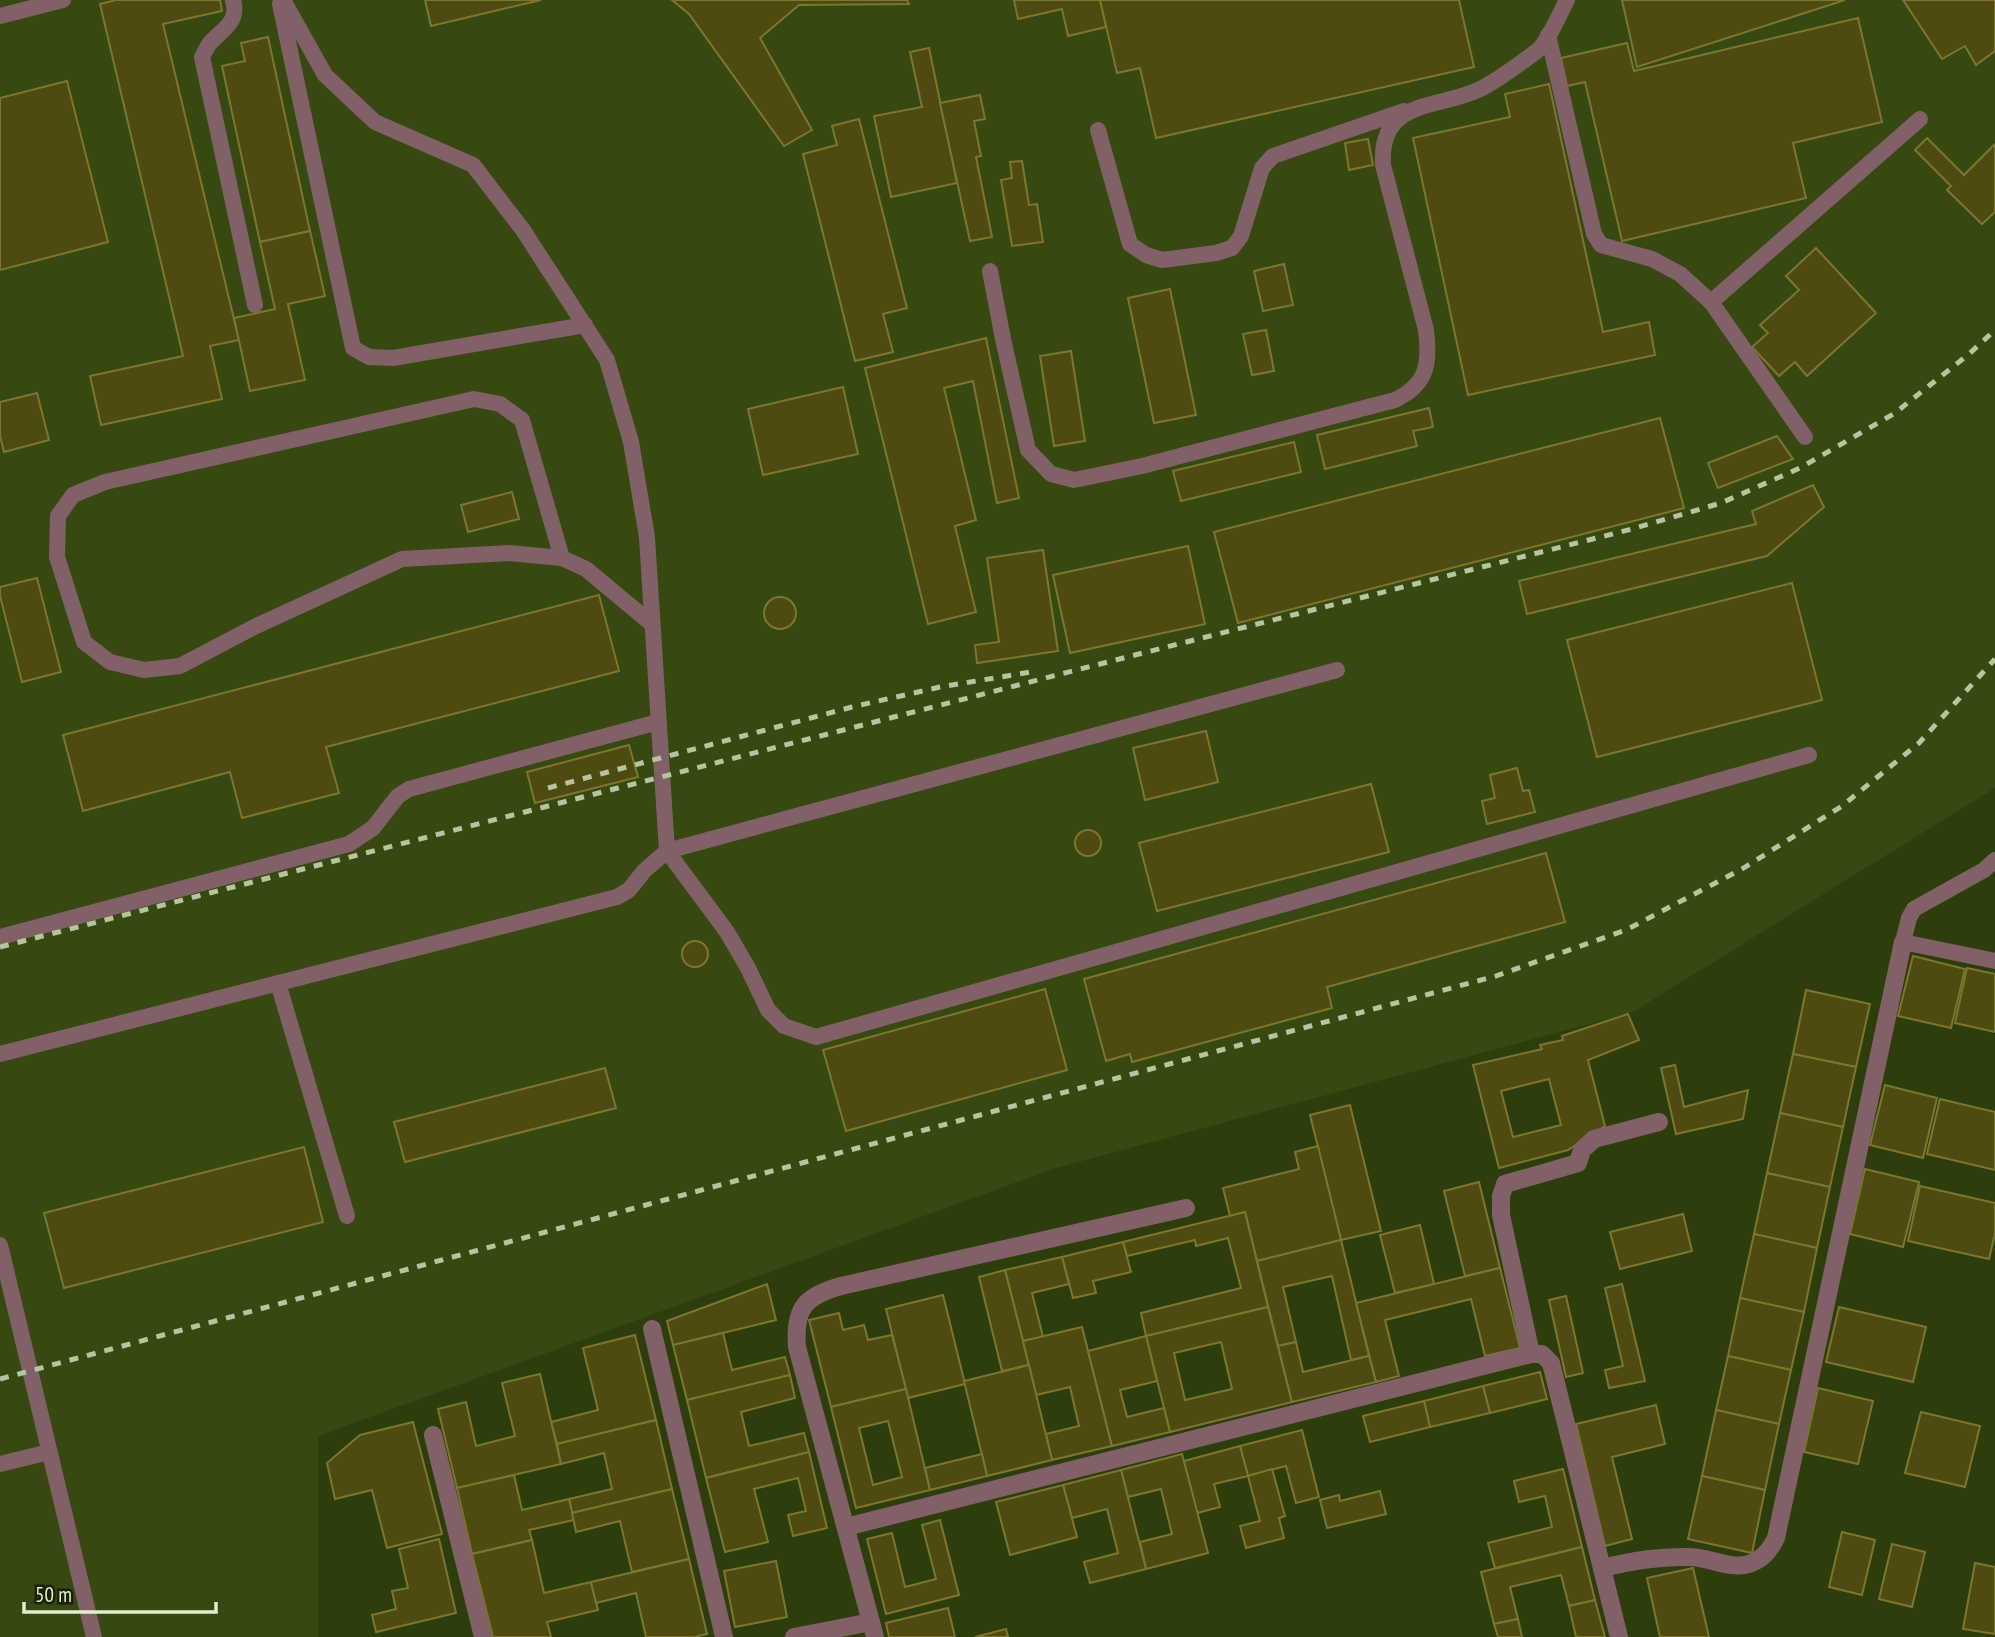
<svg xmlns="http://www.w3.org/2000/svg" width="1995" height="1637" viewBox="0 0 1995 1637" font-family="'PT Sans Narrow',sans-serif">
	<style>
		.built { fill: #374910 }
		.building { fill: #4e4a12; stroke: #7b772f; stroke-width: 2; fill-rule: evenodd }
		.lines { fill: none; stroke-linecap: round; stroke-linejoin: round }
		.service { stroke: #816167; stroke-width: 16 }
		.minor { stroke: #816167; stroke-width: 18 }
		.rail { stroke: #b6c49f; stroke-width: 5; stroke-dasharray: 9 9; stroke-linecap: butt }
	</style>
	<rect width="100%" height="100%" fill="#2e3d0c"/>
	<polygon class="built" points="0,0 1995,0 1995,788 1633,1012 1056,1168 318,1436 318,1637 0,1637"/>
	<g class="building">
		<polygon points="116,0 220,0 222,11 163,24 239,340 210,346 222,399 101,425 90,376 183,356 100,4"/>
		<polygon points="425,0 541,0 431,26"/>
		<polygon points="672,0 907,0 909,4 799,5 760,38 812,130 784,146 689,14"/>
		<polygon points="1014,0 1100,0 1106,27 1068,36 1062,9 1018,19"/>
		<polygon points="1100,0 1459,0 1474,67 1156,138 1140,68 1117,73"/>
		<polygon points="1622,0 1845,0 1637,67"/>
		<polygon points="1903,0 1995,0 1995,51 1976,65 1965,46 1942,59"/>
		<polygon points="1858,18 1882,122 1793,143 1806,198 1622,241 1585,82 1567,86 1561,58 1627,43 1634,71"/>
		<polygon points="268,37 310,231 260,242 222,66 245,61 241,43"/>
		<polygon points="929,48 957,183 891,197 874,116 922,107 910,52"/>
		<polygon points="67,81 108,242 0,270 0,98"/>
		<polygon points="1549,84 1603,332 1649,322 1655,355 1468,395 1413,138 1510,117 1505,94"/>
		<polygon points="980,95 985,119 974,121 981,156 976,157 992,237 970,241 940,103"/>
		<polygon points="859,119 907,308 883,314 893,352 855,361 803,154 837,145 832,126"/>
		<polygon points="1927,138 1964,175 1995,144 1995,212 1982,224 1947,190 1951,186 1915,150"/>
		<polygon points="1368,139 1373,165 1349,170 1345,143"/>
		<polygon points="1022,161 1029,205 1037,204 1043,242 1012,246 1001,180 1012,178 1010,162"/>
		<polygon points="310,231 325,296 288,304 305,380 250,391 234,318 275,309 260,242"/>
		<polygon points="1816,248 1876,313 1807,376 1795,362 1779,376 1752,347 1768,333 1760,325 1799,290 1786,276"/>
		<polygon points="1284,264 1293,305 1263,311 1254,271"/>
		<polygon points="1170,289 1196,415 1154,423 1128,298"/>
		<polygon points="1266,330 1274,371 1252,375 1243,334"/>
		<polygon points="986,338 1019,498 997,503 973,381 944,388 976,520 955,526 976,612 928,624 865,368"/>
		<polygon points="1071,351 1085,441 1054,446 1040,356"/>
		<polygon points="843,387 858,454 763,475 748,409"/>
		<polygon points="37,393 49,440 4,452 0,436 0,402"/>
		<polygon points="1429,408 1433,427 1413,431 1417,446 1325,469 1317,435"/>
		<polygon points="1660,418 1684,508 1238,623 1214,532"/>
		<polygon points="1777,436 1793,459 1718,488 1708,463"/>
		<polygon points="1294,442 1301,472 1181,501 1173,471"/>
		<polygon points="1813,485 1824,507 1767,556 1527,614 1519,581 1756,524 1752,511"/>
		<polygon points="512,492 519,519 468,532 461,505"/>
		<polygon points="1188,546 1205,624 1070,653 1053,575"/>
		<polygon points="1043,550 1058,651 977,663 975,645 999,642 987,558"/>
		<polygon points="37,578 61,672 22,682 0,596 0,587"/>
		<polygon points="1792,583 1822,700 1597,757 1567,640"/>
		<polygon points="599,595 619,671 326,747 339,793 242,818 230,772 83,811 63,735"/>
		<circle cx="780" cy="613" r="16"/>
		<polygon points="1206,731 1218,782 1145,800 1133,748"/>
		<polygon points="629,745 638,777 535,803 527,772"/>
		<polygon points="1517,768 1523,791 1529,790 1535,812 1487,824 1482,801 1495,798 1490,775"/>
		<polygon points="1371,784 1389,852 1157,911 1139,843"/>
		<circle cx="1088" cy="843" r="13"/>
		<polygon points="1546,853 1565,922 1327,987 1332,1008 1132,1062 1130,1054 1106,1061 1084,979"/>
		<circle cx="695" cy="954" r="13"/>
		<polygon points="1913,956 1965,969 1951,1028 1898,1016"/>
		<polygon points="1967,968 1995,974 1995,1032 1955,1023"/>
		<polygon points="1045,989 1067,1070 846,1131 823,1050"/>
		<polygon points="1806,990 1870,1004 1856,1067 1793,1054"/>
		<path d="M1628,1014L1639,1040L1588,1060L1605,1126L1568,1150L1499,1168L1473,1065L1542,1049L1540,1045L1563,1040L1562,1036ZM1549,1079L1561,1125L1513,1137L1501,1091Z"/>
		<polygon points="1793,1054 1856,1067 1843,1127 1780,1113"/>
		<polygon points="1675,1065 1684,1107 1748,1090 1743,1119 1676,1134 1661,1068"/>
		<polygon points="605,1068 616,1108 405,1162 394,1122"/>
		<polygon points="1885,1085 1937,1098 1923,1158 1870,1145"/>
		<polygon points="1940,1099 1995,1112 1995,1170 1927,1154"/>
		<polygon points="1350,1105 1381,1231 1341,1240 1310,1115"/>
		<polygon points="1780,1113 1843,1127 1830,1187 1767,1173"/>
		<polygon points="1318,1146 1341,1240 1257,1261 1245,1212 1230,1216 1223,1188 1299,1169 1295,1152"/>
		<polygon points="304,1147 323,1222 64,1288 44,1213"/>
		<polygon points="1865,1169 1919,1182 1903,1247 1850,1234"/>
		<polygon points="1767,1173 1830,1187 1817,1248 1754,1234"/>
		<polygon points="1479,1182 1500,1268 1465,1276 1444,1191"/>
		<polygon points="1920,1186 1995,1203 1995,1233 1989,1259 1908,1241"/>
		<polygon points="1245,1212 1268,1307 1146,1336 1141,1313 1241,1288 1228,1238 1196,1246 1195,1240 1127,1256 1123,1242"/>
		<polygon points="1683,1214 1692,1251 1620,1269 1610,1232"/>
		<polygon points="1420,1225 1434,1284 1395,1293 1380,1235"/>
		<polygon points="1754,1234 1817,1248 1804,1312 1740,1298"/>
		<polygon points="1341,1240 1369,1356 1351,1360 1332,1276 1283,1287 1296,1342 1278,1346 1257,1261"/>
		<polygon points="1123,1242 1131,1272 1093,1281 1096,1293 1073,1298 1062,1257"/>
		<polygon points="1062,1257 1069,1284 1032,1293 1043,1337 1023,1341 1005,1270"/>
		<polygon points="1500,1268 1520,1348 1485,1356 1471,1299 1385,1320 1399,1376 1376,1382 1356,1303"/>
		<polygon points="1005,1270 1029,1365 1002,1371 979,1277"/>
		<polygon points="767,1284 776,1320 673,1345 667,1321"/>
		<polygon points="1622,1284 1645,1381 1609,1388 1605,1370 1623,1366 1605,1288"/>
		<polygon points="943,1295 965,1384 908,1398 886,1309"/>
		<polygon points="1566,1296 1583,1373 1566,1377 1549,1300"/>
		<polygon points="1740,1298 1804,1312 1791,1370 1728,1356"/>
		<path d="M1268,1307L1292,1402L1170,1432L1146,1336ZM1221,1342L1232,1389L1185,1400L1174,1353Z"/>
		<polygon points="1839,1307 1926,1327 1913,1382 1826,1362"/>
		<polygon points="839,1313 843,1330 864,1325 868,1340 892,1335 906,1389 831,1407 809,1320"/>
		<polygon points="1082,1327 1112,1446 1052,1460 1046,1434 1079,1426 1070,1387 1036,1395 1023,1341"/>
		<polygon points="723,1333 732,1370 785,1357 790,1375 687,1400 673,1345"/>
		<polygon points="635,1335 656,1420 557,1444 551,1422 598,1410 583,1348"/>
		<polygon points="1146,1336 1157,1381 1120,1390 1127,1417 1164,1408 1170,1432 1112,1446 1088,1351"/>
		<polygon points="1296,1342 1303,1372 1369,1356 1376,1382 1292,1402 1278,1346"/>
		<polygon points="1728,1356 1791,1370 1779,1424 1716,1410"/>
		<polygon points="1029,1365 1052,1460 987,1476 964,1381"/>
		<polygon points="1540,1372 1547,1399 1490,1413 1483,1386"/>
		<polygon points="540,1374 561,1464 457,1488 438,1409 466,1402 476,1446 515,1436 502,1383"/>
		<polygon points="790,1375 795,1398 741,1412 749,1446 804,1433 809,1452 706,1478 687,1400"/>
		<polygon points="1483,1386 1490,1413 1430,1427 1424,1401"/>
		<polygon points="1818,1388 1873,1401 1858,1464 1804,1452"/>
		<path d="M906,1389L930,1490L856,1508L831,1407ZM888,1421L902,1477L873,1485L859,1428Z"/>
		<polygon points="1424,1401 1430,1427 1370,1442 1363,1416"/>
		<polygon points="1656,1405 1665,1444 1612,1457 1632,1539 1605,1546 1576,1424"/>
		<polygon points="1716,1410 1779,1424 1765,1490 1702,1476"/>
		<polygon points="1921,1412 1980,1426 1965,1487 1905,1473"/>
		<polygon points="656,1420 672,1489 572,1513 569,1499 612,1489 604,1453 561,1464 557,1444"/>
		<polygon points="413,1422 442,1534 387,1548 372,1490 335,1499 327,1463 360,1435"/>
		<polygon points="1302,1430 1319,1497 1296,1503 1286,1466 1248,1476 1240,1446"/>
		<polygon points="1240,1446 1248,1476 1214,1484 1220,1507 1197,1513 1184,1461"/>
		<polygon points="809,1452 827,1528 793,1536 788,1515 806,1511 798,1478 754,1489 768,1542 725,1552 706,1478"/>
		<polygon points="982,1454 987,1476 930,1490 925,1468"/>
		<polygon points="1182,1454 1208,1553 1146,1569 1140,1542 1172,1534 1161,1489 1128,1497 1121,1470"/>
		<polygon points="1272,1469 1285,1516 1279,1518 1284,1538 1246,1548 1240,1526 1260,1521 1248,1476"/>
		<polygon points="1563,1469 1582,1547 1495,1568 1488,1543 1552,1527 1545,1496 1519,1502 1514,1481"/>
		<polygon points="1121,1470 1146,1569 1090,1583 1084,1562 1118,1553 1107,1509 1072,1518 1063,1485"/>
		<polygon points="514,1475 522,1510 569,1499 574,1520 529,1530 532,1540 472,1554 457,1488"/>
		<polygon points="1702,1476 1765,1490 1752,1553 1688,1539"/>
		<polygon points="1063,1485 1077,1537 1010,1555 996,1502"/>
		<polygon points="672,1489 689,1559 632,1572 620,1521 576,1532 572,1513"/>
		<polygon points="1380,1491 1386,1514 1327,1528 1320,1500 1339,1495 1340,1501"/>
		<polygon points="940,1520 959,1595 886,1614 867,1539 892,1533 905,1587 936,1579 922,1525"/>
		<polygon points="1842,1532 1875,1540 1862,1595 1829,1587"/>
		<polygon points="439,1539 456,1613 376,1632 372,1615 396,1609 392,1591 408,1588 399,1549"/>
		<polygon points="532,1540 544,1593 591,1582 598,1610 547,1622 551,1637 493,1637 472,1554"/>
		<polygon points="1892,1544 1925,1552 1912,1607 1879,1599"/>
		<polygon points="1582,1547 1595,1600 1569,1606 1561,1575 1510,1587 1518,1619 1494,1624 1481,1572"/>
		<polygon points="689,1559 707,1634 694,1637 646,1637 636,1593 596,1603 591,1582"/>
		<polygon points="776,1561 787,1617 735,1627 724,1571"/>
		<polygon points="1975,1563 1995,1567 1995,1634 1963,1629"/>
		<polygon points="1693,1568 1709,1637 1660,1637 1647,1578"/>
		<polygon points="1595,1600 1605,1637 1576,1637 1569,1606"/>
		<polygon points="948,1608 955,1637 889,1637 886,1623"/>
		<polygon points="1518,1619 1522,1637 1498,1637 1494,1624"/>
		<polygon points="1006,1629 1008,1637 975,1637"/>
	</g>
	<g class="lines">
		<g class="service">
			<path d="M233,0C239,22 224,28 211,42C207,46 205,52 202,57L255,305"/>
			<polyline points="280,4 353,348 369,357 393,358 585,325"/>
			<polyline points="0,16 63,0"/>
			<polyline points="1548,35 1594,234 1601,245 1652,259 1680,274 1711,302 1805,437"/>
			<polyline points="1098,130 1130,244 1146,255 1162,260 1216,253 1232,248 1241,236 1262,168 1273,156 1404,111"/>
			<path d="M990,271L1003,339L1028,450L1051,474L1074,480L1142,466L1395,400C1428,384 1430,363 1426,330L1383,165C1379,99 1437,109 1478,90C1494,83 1522,62 1537,51C1548,42 1560,13 1567,0"/>
			<polyline points="1711,302 1920,119"/>
			<polyline points="562,558 522,420 500,404 474,399 105,482 73,495 58,516 57,557 84,642 110,662 144,670 180,666 254,627 402,559 509,553 562,558 586,569 652,624"/>
			<polyline points="1337,670 667,851 727,932 748,968 768,1010 784,1026 816,1037 1809,755"/>
			<polyline points="1995,860 1984,870 1914,909 1909,918 1903,942 1995,961"/>
			<polyline points="0,937 349,844 373,828 398,796 409,789 658,722"/>
			<polyline points="278,983 347,1216"/>
			<polyline points="0,1054 617,897 629,890 644,871 667,851 647,537 631,442 607,360 523,230 473,165 375,122 325,75 283,0"/>
			<polyline points="0,1245 94,1637"/>
			<polyline points="0,1464 49,1452"/>
		</g>
		<g class="minor">
			<polyline points="652,1329 724,1637"/>
			<polyline points="1531,1354 1501,1215 1501,1196 1505,1184 1578,1163 1582,1150 1594,1139 1659,1122"/>
			<polyline points="433,1435 483,1637"/>
			<polyline points="846,1527 1531,1354 1542,1354 1551,1363 1619,1637"/>
			<path d="M1602,1568C1632,1561 1659,1556 1690,1557C1709,1557 1730,1570 1749,1564C1763,1559 1770,1550 1776,1538L1903,942"/>
			<polyline points="794,1637 871,1622"/>
			<path d="M875,1637L797,1347C794,1308 805,1296 841,1286L1186,1208"/>
		</g>
		<g class="rail">
			<polyline points="548,788 852,707 940,687 1031,672"/>
			<polyline points="0,947 1135,655 1632,529 1721,503 1800,468 1895,413 1969,354 1995,330"/>
			<polyline points="0,1379 1496,976 1626,930 1742,869 1842,806 1919,743 1995,659"/>
		</g>
	</g>
	<path d="M24 1602v10h192v-10" fill="none" stroke="#e0eecc" stroke-width="3.5"/>
	<text x="35" y="1602" font-size="21" fill="#e0eecc" stroke="#192208" stroke-width="5" paint-order="stroke">50 m</text>
</svg>
